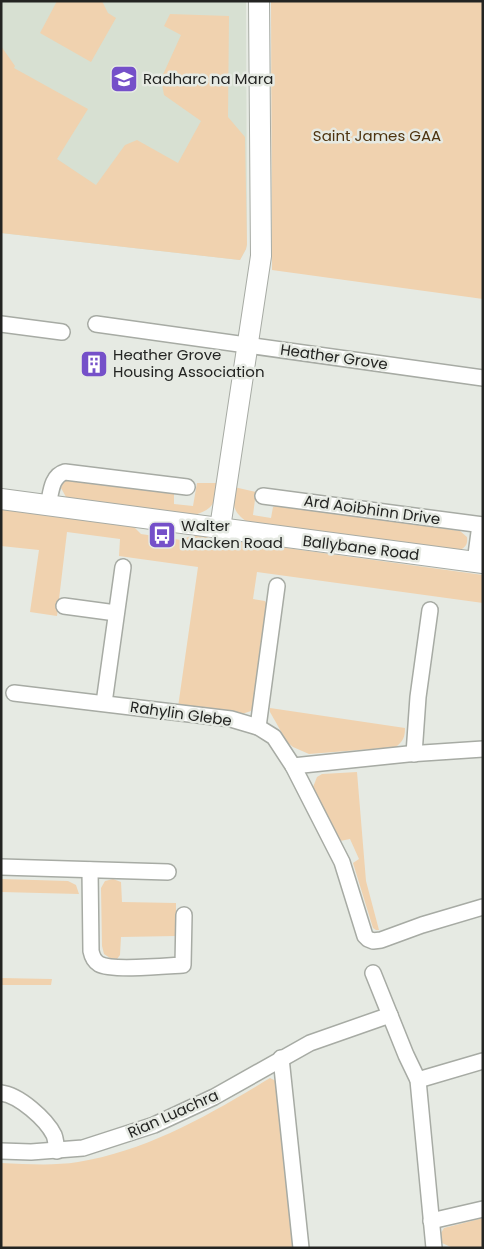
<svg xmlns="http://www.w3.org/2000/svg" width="484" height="1249" viewBox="0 0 484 1249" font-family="Poppins,sans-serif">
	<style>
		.built { fill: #d7e0d2 }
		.green { fill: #f0d2af }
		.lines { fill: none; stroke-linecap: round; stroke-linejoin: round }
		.street-casing { stroke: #a7aba4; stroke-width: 18 }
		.secondary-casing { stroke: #a7aba4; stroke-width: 22 }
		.street { stroke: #fff; stroke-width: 15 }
		.secondary { stroke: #fff; stroke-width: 20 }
		.labels { text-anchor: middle; stroke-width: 5; stroke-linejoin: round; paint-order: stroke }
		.poi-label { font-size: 15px; fill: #232422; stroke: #e6eae3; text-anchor: start }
		.park-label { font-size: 15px; fill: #4d330f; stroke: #e6eae3 }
		.street-label { font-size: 15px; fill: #232422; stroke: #e6eae3 }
	</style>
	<rect width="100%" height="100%" fill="#e6eae3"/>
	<polygon class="built" points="1,1 246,1 247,244 246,249 240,260 1,233"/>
	<g class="green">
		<polygon points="57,1 102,1 108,13 116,18 91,62 40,33"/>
		<polygon points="271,1 483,1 483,299 272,270"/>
		<polygon points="170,14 229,16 228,117 245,137 247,244 246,249 240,260 1,233 1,46 15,66 14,68 88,109 57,159 96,185 125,145 137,140 178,163 201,121 164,95 161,79 181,35 164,26"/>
		<path d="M67,479L174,492V504L193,506L197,483H218C215,503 214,509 194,515L66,497L61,488L64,481Z"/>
		<path d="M234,487L256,492L253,515L271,518L273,507L278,505L460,531L467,537C468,545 465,548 458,551L247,522C232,511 233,505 234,487Z"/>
		<polygon points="1,509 133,526 141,534 181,540 193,535 483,575 483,603 257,572 253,599 265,601 268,607 255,704 251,711 242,714 178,707 198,567 119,556 120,539 67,532 57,616 30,612 39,550 1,546"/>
		<path d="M270,708L405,728C405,737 403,741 396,747L309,754L293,747L287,742L270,712Z"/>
		<polygon points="357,772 366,881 379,930 376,930 373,928 353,863 359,859 350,839 340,841 336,839 313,787 317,777 322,774"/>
		<polygon points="1,879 68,881 76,885 79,894 1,892"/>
		<polygon points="113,879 121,882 122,902 176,903 176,936 121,937 120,955 117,959 110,958 104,954 102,946 101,888 105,881"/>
		<polygon points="1,978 52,979 51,985 1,985"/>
		<path d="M270,1078L276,1081L293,1248H1V1163C27,1164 53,1166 78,1162C147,1151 211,1114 270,1078Z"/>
		<polygon points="483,1218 483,1248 453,1248 442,1243 441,1233 444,1228"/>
	</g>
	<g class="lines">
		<g class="street-casing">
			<g id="street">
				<polyline points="1,324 62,332"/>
				<polyline points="96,324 483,378"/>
				<polyline points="263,496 483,525"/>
				<path d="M48,506C51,493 51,476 65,472L187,487"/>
				<polyline points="475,562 480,525"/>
				<polyline points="64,606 116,613"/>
				<polyline points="14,693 231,719 258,727 274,737 293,766 342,862 365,936 368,939 373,941 381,940 422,925 483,907"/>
				<polyline points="104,703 123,567"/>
				<polyline points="258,727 277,586"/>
				<polyline points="414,754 418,697 430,610"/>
				<polyline points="293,766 408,754 483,749"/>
				<polyline points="1,867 168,872"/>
				<path d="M90,870L91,951C92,956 94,961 99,964C111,971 166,966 183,965L184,915"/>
				<polyline points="373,973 406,1055 418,1080 434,1248"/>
				<polyline points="281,1058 301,1248"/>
				<polyline points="418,1080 483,1061"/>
				<path d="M1,1093C19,1095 46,1119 54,1135C56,1140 56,1146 57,1151"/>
				<polyline points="1,1151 31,1152 83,1148 154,1125 214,1097 310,1043 390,1015"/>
				<polyline points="431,1221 483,1209"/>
			</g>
		</g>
		<g class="secondary-casing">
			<g id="secondary">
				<polyline points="1,499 483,563"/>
				<polyline points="220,528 261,256 259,1"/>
			</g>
		</g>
		<use href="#street" class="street"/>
		<use href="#secondary" class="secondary"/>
	</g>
	<defs>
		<g id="school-square" transform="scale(1.4375)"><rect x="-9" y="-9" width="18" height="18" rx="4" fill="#7550c9" stroke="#e6eae3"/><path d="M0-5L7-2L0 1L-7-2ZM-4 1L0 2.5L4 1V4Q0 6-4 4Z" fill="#fff"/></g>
		<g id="building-square" transform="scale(1.4375)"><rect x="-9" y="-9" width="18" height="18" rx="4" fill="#7550c9" stroke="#e6eae3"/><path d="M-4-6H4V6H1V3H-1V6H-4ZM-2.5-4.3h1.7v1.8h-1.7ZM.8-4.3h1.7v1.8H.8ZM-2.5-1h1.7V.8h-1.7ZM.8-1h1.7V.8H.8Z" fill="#fff"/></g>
		<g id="bus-square" transform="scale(1.4375)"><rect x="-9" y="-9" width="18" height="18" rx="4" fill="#7550c9" stroke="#e6eae3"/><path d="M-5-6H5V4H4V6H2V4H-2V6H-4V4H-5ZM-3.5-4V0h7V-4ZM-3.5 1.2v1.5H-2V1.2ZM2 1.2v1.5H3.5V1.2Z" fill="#fff"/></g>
	</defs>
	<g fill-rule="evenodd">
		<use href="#school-square" x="124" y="79"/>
		<use href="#building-square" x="94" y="364"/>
		<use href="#bus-square" x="162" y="535"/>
	</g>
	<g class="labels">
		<g class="poi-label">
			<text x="143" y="84">Radharc na Mara</text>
			<text x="113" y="360">Heather Grove<tspan x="113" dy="17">Housing Association</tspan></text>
			<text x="181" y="531">Walter<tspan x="181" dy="17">Macken Road</tspan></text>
		</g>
		<g class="park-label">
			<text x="377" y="141">Saint James GAA</text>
		</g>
		<g class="street-label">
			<text transform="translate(334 357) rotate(8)" y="5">Heather Grove</text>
			<text transform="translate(372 510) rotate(8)" y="5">Ard Aoibhinn Drive</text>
			<text transform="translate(361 548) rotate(7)" y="5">Ballybane Road</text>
			<text transform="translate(181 714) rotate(8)" y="5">Rahylin Glebe</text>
			<text transform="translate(173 1114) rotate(-24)" y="5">Rian Luachra</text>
		</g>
	</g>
	<rect width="484" height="1249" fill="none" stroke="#232422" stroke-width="5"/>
</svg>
